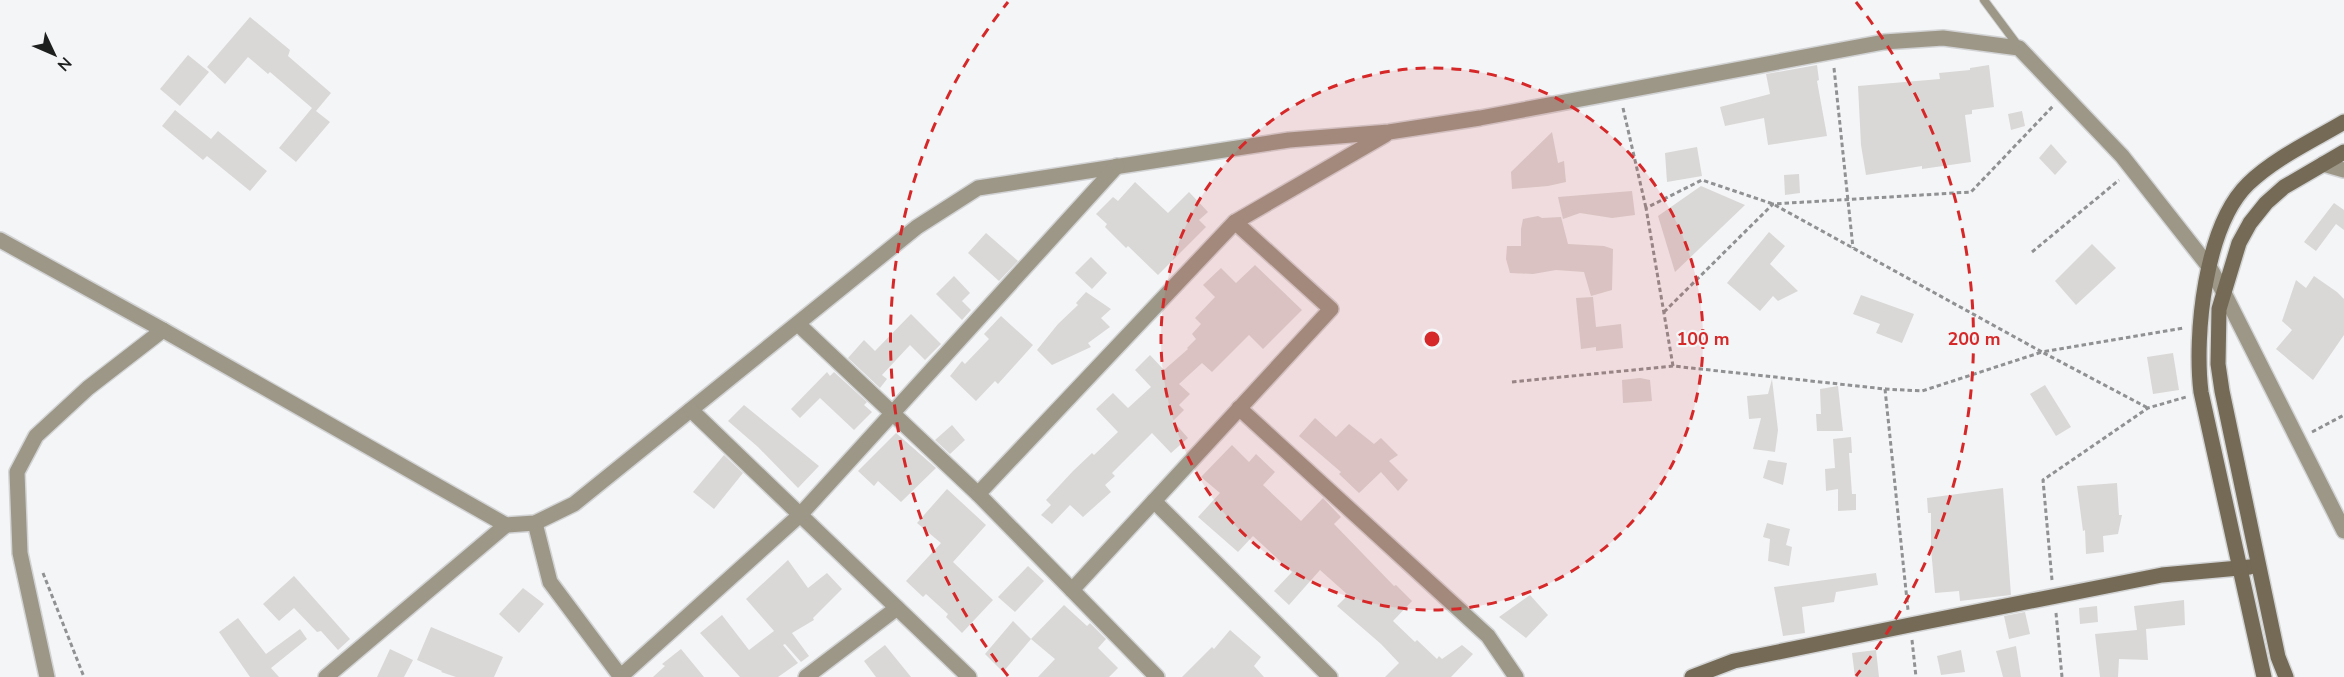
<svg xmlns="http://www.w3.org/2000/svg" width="2344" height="677" viewBox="0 0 2344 677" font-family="'Nunito Sans',sans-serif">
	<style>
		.building { fill: #dad8d6 }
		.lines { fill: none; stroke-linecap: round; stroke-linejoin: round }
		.lane-casing { stroke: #d2d3d4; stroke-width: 10 }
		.street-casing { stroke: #d2d3d4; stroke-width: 18 }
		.secondary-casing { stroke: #d2d3d4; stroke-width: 18 }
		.path { stroke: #909192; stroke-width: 3; stroke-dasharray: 4.5 3; stroke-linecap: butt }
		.lane { stroke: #9d9788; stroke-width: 8 }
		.street { stroke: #9d9788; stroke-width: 15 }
		.secondary { stroke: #746a55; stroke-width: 15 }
		.ring { fill: none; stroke: #d62828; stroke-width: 3; stroke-dasharray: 10 8 }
		.centre { fill: #d62828; stroke: #f4f5f7; stroke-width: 3 }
		.ring-label { font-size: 18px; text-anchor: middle; font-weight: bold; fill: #d62828; stroke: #f4f5f7; stroke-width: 4.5; stroke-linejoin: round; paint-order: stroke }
	</style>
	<rect width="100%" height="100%" fill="#f4f5f7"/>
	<g class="building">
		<polygon points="250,17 290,50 288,56 331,93 316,111 330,122 296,162 279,148 312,108 270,72 268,74 248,57 225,84 207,67"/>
		<polygon points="188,55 209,72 180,106 160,89"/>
		<polygon points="1817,65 1819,80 1817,81 1827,136 1768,145 1764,118 1725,126 1720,107 1770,94 1766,74"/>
		<polygon points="1989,65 1994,107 1972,110 1972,114 1965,115 1971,162 1922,169 1922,166 1866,175 1861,145 1858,86 1940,79 1939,73 1970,70 1970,68"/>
		<polygon points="175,110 211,139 218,131 267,171 250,191 207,156 203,160 162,126"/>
		<polygon points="2022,111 2025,126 2011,130 2008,114"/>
		<polygon points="1552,132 1558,163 1564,161 1566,182 1548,186 1512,189 1511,172"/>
		<polygon points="2051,144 2067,162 2055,175 2039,158"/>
		<polygon points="1697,147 1702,176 1667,182 1665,153"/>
		<polygon points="1799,174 1800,193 1785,195 1784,175"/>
		<polygon points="1135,182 1168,213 1189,192 1208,212 1199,220 1206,227 1158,275 1128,246 1126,248 1105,227 1107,224 1096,214 1113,197 1118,201"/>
		<polygon points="1701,186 1745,205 1675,272 1658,216"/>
		<polygon points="1632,191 1635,215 1612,218 1580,213 1563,219 1558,197"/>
		<polygon points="2334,203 2344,210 2344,230 2336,224 2316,251 2304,242"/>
		<polygon points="1538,216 1542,218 1561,217 1568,244 1604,246 1613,249 1612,290 1591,296 1584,272 1556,270 1533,274 1510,273 1506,259 1507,246 1521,246 1521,229 1523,219"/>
		<polygon points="1769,232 1785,246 1770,264 1798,291 1778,301 1773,296 1760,311 1727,283"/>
		<polygon points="986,233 1018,261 999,281 968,253"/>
		<polygon points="2092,244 2116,268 2076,305 2055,281"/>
		<polygon points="1091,257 1107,273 1092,289 1075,273"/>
		<polygon points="1255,265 1302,310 1263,349 1249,335 1212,372 1202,363 1179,384 1190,394 1179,405 1184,410 1173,421 1188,438 1171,453 1152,433 1112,473 1115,476 1105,485 1111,492 1083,517 1070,505 1052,524 1041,515 1051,505 1046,500 1073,471 1092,453 1094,455 1118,432 1096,409 1113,393 1128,408 1151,387 1135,370 1150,355 1164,370 1188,349 1187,348 1196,339 1192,334 1201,324 1195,318 1215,297 1203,285 1221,268 1236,283"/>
		<polygon points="954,276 970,293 962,301 971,310 962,320 936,294"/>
		<polygon points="2314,276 2337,292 2344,299 2344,335 2313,380 2276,349 2292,330 2282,321 2296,280 2306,288"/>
		<polygon points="1086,292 1111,309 1101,318 1110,327 1088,343 1091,347 1052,365 1037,350 1058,324 1078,305 1076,303"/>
		<polygon points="1861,295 1914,314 1902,343 1876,333 1880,324 1853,314"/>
		<polygon points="1593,297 1596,327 1621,324 1623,348 1596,351 1596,347 1581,349 1576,298"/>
		<polygon points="911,314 941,344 925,360 910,345 882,375 887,379 880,388 848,358 864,340 875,351"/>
		<polygon points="1001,316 1033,345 998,384 995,381 976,401 950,376 962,361 965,364 989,339 984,334"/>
		<polygon points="2173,353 2179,390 2153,394 2147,357"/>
		<polygon points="827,372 830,376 834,372 867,402 864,405 872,412 854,430 820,398 800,418 791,409"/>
		<polygon points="1640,378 1650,380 1652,401 1623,403 1622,380"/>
		<polygon points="1772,379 1778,430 1775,452 1753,449 1761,418 1749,419 1747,396 1768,394"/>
		<polygon points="2045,385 2071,427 2056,436 2030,394"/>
		<polygon points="1838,386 1843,431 1817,431 1816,414 1821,414 1820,389"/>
		<polygon points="744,405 819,466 798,488 758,447 728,421"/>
		<polygon points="1315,418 1336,437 1349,424 1374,444 1381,438 1398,455 1389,461 1408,480 1398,491 1381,472 1359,493 1339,474 1341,472 1299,436"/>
		<polygon points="952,425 965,440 950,454 935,440"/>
		<polygon points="896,433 936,468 901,502 878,481 874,486 858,471"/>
		<polygon points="1851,437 1852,453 1849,453 1852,494 1856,494 1856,510 1838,511 1838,489 1826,491 1825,469 1835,468 1833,439"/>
		<polygon points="1232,445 1249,462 1256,454 1275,472 1263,485 1301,521 1323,498 1341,517 1334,524 1394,586 1396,585 1412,601 1393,621 1415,642 1417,640 1437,659 1439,656 1442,659 1462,645 1473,654 1451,677 1385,677 1399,663 1381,644 1337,606 1348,595 1320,570 1289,605 1274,591 1292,572 1253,536 1238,552 1198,517 1220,493 1201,477"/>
		<polygon points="724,455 743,473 714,509 693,492"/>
		<polygon points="1768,460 1787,463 1783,485 1763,478"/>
		<polygon points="2117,483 2119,515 2122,515 2118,534 2103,536 2104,552 2086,554 2085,530 2083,531 2077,486"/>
		<polygon points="2003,488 2011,595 1960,601 1959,591 1935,593 1931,549 1931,513 1928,513 1927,498"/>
		<polygon points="947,489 986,525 953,562 993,600 962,633 946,617 948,614 926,594 923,597 906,581 941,543 917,523"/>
		<polygon points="1767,523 1790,529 1786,545 1792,547 1789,566 1768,561 1770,539 1763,537"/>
		<polygon points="788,560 808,588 827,573 842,589 813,618 814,620 792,633 809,656 801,662 785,644 783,645 798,663 778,677 740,677 700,633 722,615 749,650 774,631 746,599"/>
		<polygon points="1028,566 1044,581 1015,612 998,597"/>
		<polygon points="1876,573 1878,585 1836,592 1834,602 1802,607 1805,633 1783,636 1774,587"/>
		<polygon points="294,576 350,639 338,650 321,631 317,632 294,608 279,621 263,604"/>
		<polygon points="523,588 544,604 519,633 499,614"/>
		<polygon points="1530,595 1548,615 1526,638 1499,617"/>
		<polygon points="2184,600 2185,625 2146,629 2148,660 2119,659 2118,677 2100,677 2095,634 2137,630 2134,606"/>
		<polygon points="1064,605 1087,626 1090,623 1106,639 1098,648 1118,668 1109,677 1038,677 1055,659 1031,639"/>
		<polygon points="2097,606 2098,622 2080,624 2079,608"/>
		<polygon points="2025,612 2030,634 2009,639 2004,616"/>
		<polygon points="238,618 266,654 300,629 307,639 271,668 279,677 250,677 219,632"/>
		<polygon points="1013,621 1031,639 1003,672 985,654"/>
		<polygon points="431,627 503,657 494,677 456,677 441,672 442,671 417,660"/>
		<polygon points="1230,630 1261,657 1254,666 1264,677 1182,677 1212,647 1214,649"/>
		<polygon points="885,645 911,677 876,677 864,661"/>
		<polygon points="2016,646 2021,677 2003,677 1996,651"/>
		<polygon points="390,649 413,660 404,677 377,677"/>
		<polygon points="681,649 704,677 653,677 665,666 662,664"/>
		<polygon points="1876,650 1879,677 1855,677 1852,653"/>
		<polygon points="1961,650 1965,672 1941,675 1937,656"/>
	</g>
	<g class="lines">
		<g class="lane-casing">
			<polyline id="lane" points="1984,0 2019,47"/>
		</g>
		<g class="street-casing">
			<g id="street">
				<polyline points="2323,164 2344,170"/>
				<polyline points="0,240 163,330 506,525 535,523 574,504 917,227 978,188 1289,140 1389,132 1480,118 1884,42 1943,38 2019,48 2122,156 2210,268 2224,293 2344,531"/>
				<polyline points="798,324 978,494"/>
				<polyline points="1239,408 1488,636 1516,677"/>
				<polyline points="691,410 969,677"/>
				<polyline points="1154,501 1330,677"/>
				<polyline points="535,523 550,582 621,677"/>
				<polyline points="1072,590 1331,309 1235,222"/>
				<polyline points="47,677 20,553 17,472 36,436 88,388 163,330"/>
				<polyline points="326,677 506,525"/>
				<polyline points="620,677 800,515 1117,166"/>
				<polyline points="806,677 897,608"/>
				<polyline points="1157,677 978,494 1235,222 1385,135"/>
			</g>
		</g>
		<g class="secondary-casing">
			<g id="secondary">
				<polyline points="1692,677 1734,661 1910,625 2162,575 2250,567"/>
				<path d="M2264,677L2201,392C2194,335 2205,226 2248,184C2275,158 2312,141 2344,122"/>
				<polyline points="2286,677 2278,657 2222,391 2218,364 2219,309 2239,243 2250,223 2266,203 2284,187 2344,152"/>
			</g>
		</g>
		<g class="path">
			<polyline points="1834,68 1853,248"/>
			<polyline points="1623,108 1646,208"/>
			<polyline points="2032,252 2119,180"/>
			<polyline points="1664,312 1773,204 1971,192 2054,105"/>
			<polyline points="1673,366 1646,208 1702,180 1773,204 2042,352 2184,328"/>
			<polyline points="1512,382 1673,366 1885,389 1908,610"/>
			<polyline points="1885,389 1922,391 2042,352 2148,408"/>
			<polyline points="2312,432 2344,415"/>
			<polyline points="43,573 84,677"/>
			<polyline points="2052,580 2043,480 2148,408 2186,397"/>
			<polyline points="2056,613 2062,677"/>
			<polyline points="1912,640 1916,677"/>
		</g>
		<use href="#lane" class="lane"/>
		<use href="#street" class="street"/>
		<use href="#secondary" class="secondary"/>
	</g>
	<circle cx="1432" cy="339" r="271" fill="#d62828" fill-opacity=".12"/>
	<g class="ring">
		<circle cx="1432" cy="339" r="271"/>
		<path d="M1008 676A542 542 0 0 1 1008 2M1856 2A542 542 0 0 1 1856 676"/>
	</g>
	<circle cx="1432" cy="339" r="9" class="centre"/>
	<g class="ring-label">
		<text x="1703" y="345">100 m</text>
		<text x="1974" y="345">200 m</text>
	</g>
	<g transform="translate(54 54) rotate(134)" stroke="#f4f5f7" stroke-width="4.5" paint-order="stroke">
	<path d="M0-4.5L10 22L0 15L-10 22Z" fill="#1d1e1e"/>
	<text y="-9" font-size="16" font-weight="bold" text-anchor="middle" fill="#1d1e1e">N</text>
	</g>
</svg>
